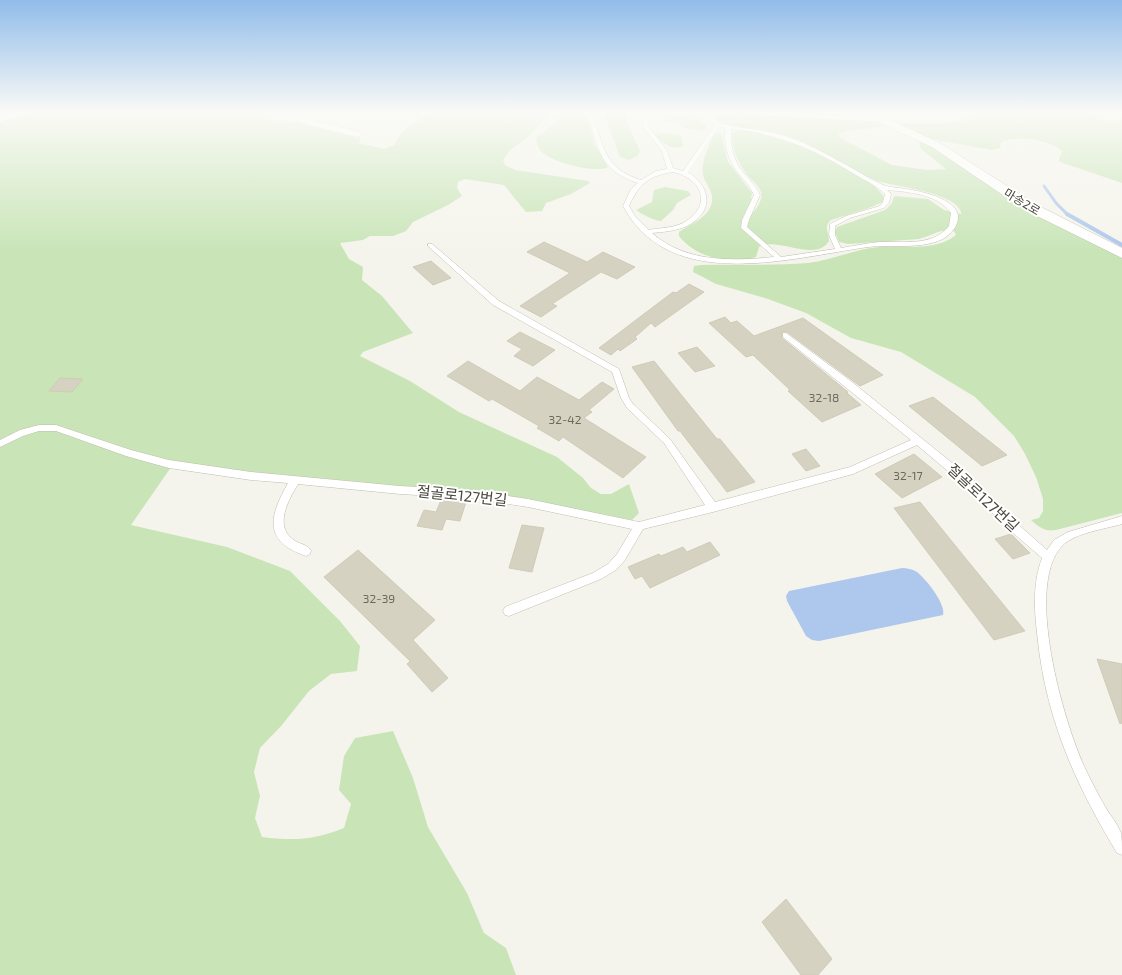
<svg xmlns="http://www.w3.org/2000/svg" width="1122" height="975" viewBox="0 0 1122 975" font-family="'Exo 2','Noto Sans KR',sans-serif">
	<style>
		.green { fill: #c9e5b8 }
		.water { fill: #aec7ec }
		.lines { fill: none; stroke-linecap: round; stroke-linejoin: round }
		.stream-far1 { stroke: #aec7ec; stroke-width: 3 }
		.stream { stroke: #aec7ec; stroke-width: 4 }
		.building { fill: #d6d2c2; stroke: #d0cbb6 }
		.service-casing { stroke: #c0bdaf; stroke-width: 1 }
		.minor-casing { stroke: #c0bdaf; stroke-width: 1 }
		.service { fill: #fff; fill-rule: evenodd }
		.minor { fill: #fff; fill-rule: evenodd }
		.labels { text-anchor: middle; stroke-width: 4; stroke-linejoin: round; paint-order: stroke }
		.far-street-label { font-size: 12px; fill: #49463a; stroke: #fff }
		.number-label { font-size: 12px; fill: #6c695c }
		.street-label { font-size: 15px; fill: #49463a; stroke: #fff }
	</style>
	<rect width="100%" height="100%" fill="#f5f4ec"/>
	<g class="green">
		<path d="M28,113H264L262,117L266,119L294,122L360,139L359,143L384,149L394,145C401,130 417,118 432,113H550L527,138L510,150L503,160L505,165L515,170L588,181L590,183L571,194L546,203L542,211L526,212L504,185L465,179L458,182L457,188L462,196L448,205L413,222L406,231L393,236H370L363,240L340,243L349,259L363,267L362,280L382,296L413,333L363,352L360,356L410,381L459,412L557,457L583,478L591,488L601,494H611L629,484L639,513L632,520L474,490L380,487L174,463L131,525L227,547L290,571L340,621L360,646L357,671L331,674L309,691L282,725L260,748L254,772L260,796L255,818L262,837C294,841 314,840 344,828L351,804L339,790L344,756L355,738L393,731L413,778L428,827L467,893L484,933L506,948L516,975H0V122Z"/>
		<path d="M561,113H583L589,124L595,145L608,167C596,174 553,162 543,153C538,149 537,144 536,138L557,121Z"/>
		<polygon points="604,113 626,113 626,120 640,151 637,156 629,160 620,157"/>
		<path d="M734,113L883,123L888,125C875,130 844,129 838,135L844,140L892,165L927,170L946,169L921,149L919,141H924L1064,229L1122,258V513L1056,530C1045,532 1039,527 1031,520L1039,518L1043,511V499L1036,477L1025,454L1014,436L975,397L901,352L851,338L806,313L768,299L716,284L693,272L694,266L701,265C737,264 772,266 808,263C832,260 855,249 879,247C905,245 935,252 956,235L954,231C938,229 934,235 919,239L848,244L839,242L835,232L837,227L885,210L892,203L894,196L928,199L944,210L961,214V212C955,193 900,187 881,182C870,179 860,172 850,167C826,154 801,138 773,132C761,129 720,127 715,118L718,115Z"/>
		<path d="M981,113H1089L1107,121L1122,120V183L1060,162L1059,160L1062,151C1048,139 1018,135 1001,142L1000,148L992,150L931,139L896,123C920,123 960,127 981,113Z"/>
		<polygon points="678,116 696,119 707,125 707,128 702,131 684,128 679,124 663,121 666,118"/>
		<path d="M736,130C768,126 867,170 884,197L883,202L869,208L831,220C823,227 829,232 829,241C816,263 776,236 759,247L756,257C730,265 696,258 679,236V232C692,223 714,216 712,196C711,188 704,182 703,174C701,161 709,147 713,136L716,133H721L728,162L752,193L751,200L745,214H752C757,208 763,200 761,192C759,186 753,181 749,177C739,165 732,150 732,134Z"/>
		<path d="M661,133L681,135L683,146C673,151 664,144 656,137L657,134Z"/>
		<path d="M665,187L688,191L691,195L677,203L673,210L661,221C655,221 641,214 636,210L652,202L654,190Z"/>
	</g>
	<path class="water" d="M902,568C907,568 912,569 917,572C926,579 946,604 943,615L819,641L812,640L806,636L787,601L786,596L789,591Z"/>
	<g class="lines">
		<polyline class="stream-far1" points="1044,186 1056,203 1068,215"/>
		<polyline class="stream" points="1067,214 1122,245"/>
	</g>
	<g class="building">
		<polygon points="544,242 587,262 603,252 635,267 617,279 601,272 552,304 557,306 541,317 520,306 570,273 527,252"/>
		<polygon points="431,261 451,278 433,285 413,267"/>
		<polygon points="689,284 704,292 655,327 651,323 635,337 637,339 620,351 618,349 611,355 599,348 673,292 676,293"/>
		<polygon points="725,317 731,323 737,321 754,336 803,318 883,375 860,386 787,332 782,332 782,338 848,392 847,393 861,405 822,422 788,391 790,390 753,355 746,357 709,323"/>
		<polygon points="520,332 555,350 533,366 514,356 522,349 507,341"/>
		<polygon points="697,347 715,366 695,372 678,353"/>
		<polygon points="468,361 520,391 537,377 579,400 602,382 614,389 589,410 592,412 584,418 646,457 623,478 563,437 559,441 537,428 539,426 492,399 489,401 447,376"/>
		<polygon points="654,361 717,439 720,439 755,482 727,492 680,431 678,431 632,367"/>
		<polygon points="60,378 83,379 72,392 49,391"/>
		<polygon points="933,397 1007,455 982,466 909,406"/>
		<polygon points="806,449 820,466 806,471 792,454"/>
		<polygon points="914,454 942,477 902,498 875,474"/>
		<polygon points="442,498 466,502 460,521 446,519 442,530 417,526 424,510 436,512"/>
		<polygon points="920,502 967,560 1025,631 994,640 894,508"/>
		<polygon points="522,525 544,528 532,572 509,568"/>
		<polygon points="1011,534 1030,553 1013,559 995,539"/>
		<polygon points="710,542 720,555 650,588 642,576 635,579 628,567 659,554 661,556 683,547 687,552"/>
		<polygon points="358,550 435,620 413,640 448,678 432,692 407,664 410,661 324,577"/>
		<polygon points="1097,659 1122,664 1122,723 1120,724"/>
		<polygon points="786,899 832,959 818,975 801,975 762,922"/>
	</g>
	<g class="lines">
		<g class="service-casing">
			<g id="service">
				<path d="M587,113H592C604,146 603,168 641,180L656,171L667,169L662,151L643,127L644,113H650L649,127L667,151L673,168L683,171L715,125L704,117L690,113C695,113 703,112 708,115C715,119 715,122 724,124C742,129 761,129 779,134C817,145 847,167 881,184C886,187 893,187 899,188C914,190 954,196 958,215C959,226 951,234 943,239C919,250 893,244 868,247C790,258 670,294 623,206L631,189L638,183C598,170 599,148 587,113ZM719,127L725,128C724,144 728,160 738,173C744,180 750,186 754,195L742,220L741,228L774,257C732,261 686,263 652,233C663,232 676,231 687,226C714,212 712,188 688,172ZM731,129C776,133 817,150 856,175C866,181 877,186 885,194L883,202L880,206L846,216L830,224L829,235L835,249L781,257L747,227L749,220L760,195C756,186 749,179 743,172C733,160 730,144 731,129ZM673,172C703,179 713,206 683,223C673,228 659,228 649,230L635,216L629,206C639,184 648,176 673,172ZM887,190C909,192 938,194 951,213L949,226C932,247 903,241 880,242C867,243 854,246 841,248L835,235V226L850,218L884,208L889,203L891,194Z"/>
				<polygon points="754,113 785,113 883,118 886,120 883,122 756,115"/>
				<path d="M428,244H432L499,301L619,369L629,398L633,404L670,439L715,502L850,467L911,440L783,337V333H786L852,382L977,483L1012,519L1047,550L1054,540L1068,532L1122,516V524C1105,529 1074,533 1062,546C1024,586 1064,722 1084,766C1091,781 1099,796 1107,810C1112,817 1118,825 1121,833C1122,839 1122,849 1122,855L1117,853C1074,782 1045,716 1037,633C1034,608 1033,582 1042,558L1004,525L969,489L917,445L853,474L713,512L643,529L625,560L616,570L601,579L509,616L505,615L503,611L505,607L593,573L608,564L617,554L632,529L528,507L470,498L400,494L298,484C288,501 273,527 295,541C301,544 308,545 311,551L310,554L306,556C263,541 269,517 288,483L251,480L169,468L126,456L56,431H39L23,436L0,447V440L20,430L39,425H56L131,450L169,460L251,472L400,486L470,490L528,499L639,522L705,505L664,443L627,408L621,398L612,372L493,305L428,246Z"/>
			</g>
		</g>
		<g class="minor-casing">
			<g id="minor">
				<polygon points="9,113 26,113 25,115 0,122 0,116"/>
				<polygon points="294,113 304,113 303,116 308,119 361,132 363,134 357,137 300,123 292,117"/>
				<polygon points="869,113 881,113 890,120 940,143 1035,204 1122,248 1122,258 1025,210 932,147 882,124"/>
			</g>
		</g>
		<use href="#service" class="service"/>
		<use href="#minor" class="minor"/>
	</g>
	<linearGradient id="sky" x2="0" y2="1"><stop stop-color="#91bcea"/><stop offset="0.45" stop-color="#fafaf6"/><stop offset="1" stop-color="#fafaf6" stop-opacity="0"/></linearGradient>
	<rect width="1122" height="250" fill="url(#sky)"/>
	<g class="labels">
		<g class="far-street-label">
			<text transform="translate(1022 202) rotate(31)" y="4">마송2로</text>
		</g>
		<g class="number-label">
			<text x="824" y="402">32-18</text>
			<text x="565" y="424">32-42</text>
			<text x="908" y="480">32-17</text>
			<text x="379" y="603">32-39</text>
		</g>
		<g class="street-label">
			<text transform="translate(462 496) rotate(6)" y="5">절골로127번길</text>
			<text transform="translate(983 498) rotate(43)" y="5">절골로127번길</text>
		</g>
	</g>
</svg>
